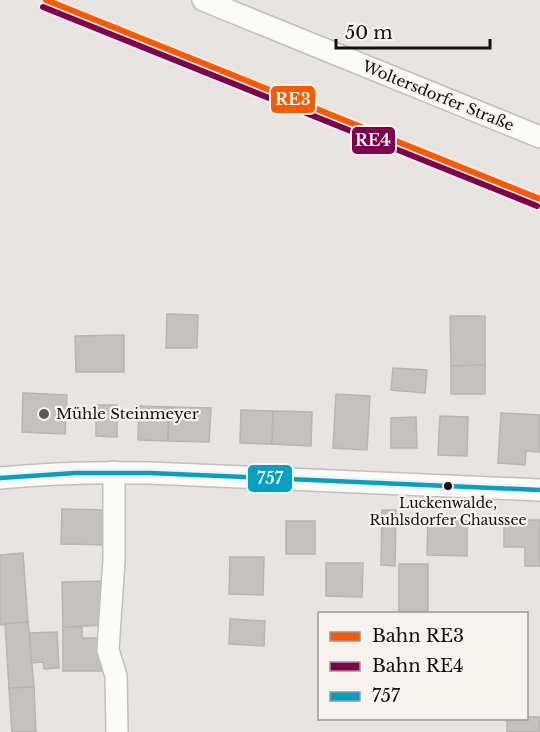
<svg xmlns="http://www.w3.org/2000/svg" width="540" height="732" viewBox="0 0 540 732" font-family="'Libre Baskerville',serif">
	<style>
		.building { fill: #c4c2bf; stroke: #b7b4b2; stroke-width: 1.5 }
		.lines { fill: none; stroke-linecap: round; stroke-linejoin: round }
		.minor-casing { stroke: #c0bfbc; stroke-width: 24 }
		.minor { stroke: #fbfbfa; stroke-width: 21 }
		.bus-1-casing { stroke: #f6f2ed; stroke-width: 9 }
		.bus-1 { stroke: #01a1c4; stroke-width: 4.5 }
		.rail-1-casing { stroke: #f6f2ed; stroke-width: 10 }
		.rail-2-casing { stroke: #f6f2ed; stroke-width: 10 }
		.rail-1 { stroke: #ff5900; stroke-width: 6 }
		.rail-2 { stroke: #80004d; stroke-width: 6 }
		.poi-dot { fill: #5c5a58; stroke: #f6f2ed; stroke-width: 2 }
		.bus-dot { fill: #11100e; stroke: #f6f2ed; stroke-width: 2 }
		.labels { text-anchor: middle; stroke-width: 4.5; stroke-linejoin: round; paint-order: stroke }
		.bus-label { font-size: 14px; fill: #11100e; stroke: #f6f2ed }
		.street-label { font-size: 15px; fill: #11100e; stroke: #f6f2ed }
		.poi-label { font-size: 15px; fill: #11100e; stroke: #f6f2ed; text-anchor: start }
		.line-badge { stroke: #f6f2ed; stroke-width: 2 }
		.badge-label { font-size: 16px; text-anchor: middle; font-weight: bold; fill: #fff }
	</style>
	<rect width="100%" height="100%" fill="#e7e4e1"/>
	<g class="building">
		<polygon points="167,314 198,315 197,348 166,348"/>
		<polygon points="450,316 485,316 485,365 451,366"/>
		<polygon points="124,335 124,372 76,372 75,336"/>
		<polygon points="485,365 485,394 451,394 451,366"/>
		<polygon points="393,368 427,370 425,393 391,390"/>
		<polygon points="23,393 67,395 65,434 22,432"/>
		<polygon points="336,394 370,396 367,450 333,448"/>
		<polygon points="96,405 117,405 117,437 96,436"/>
		<polygon points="139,406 169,407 168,441 138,440"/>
		<polygon points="169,407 211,408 209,442 168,441"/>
		<polygon points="241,410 273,411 272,444 240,443"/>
		<polygon points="273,411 312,412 311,446 272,444"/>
		<polygon points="501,413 540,415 540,452 526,451 525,465 498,463"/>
		<polygon points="440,416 468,417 467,456 438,455"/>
		<polygon points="416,417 417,448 391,448 391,418"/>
		<polygon points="62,509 111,510 110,545 61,544"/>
		<polygon points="382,510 396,510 395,566 381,565"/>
		<polygon points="428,520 467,521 467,556 427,555"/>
		<polygon points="504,520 540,520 540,566 525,566 525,547 504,547"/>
		<rect x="286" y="521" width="29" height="33"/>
		<polygon points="23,553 28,622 0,625 0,555"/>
		<polygon points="230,557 264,557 263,595 229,594"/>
		<polygon points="326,563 363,563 362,597 326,596"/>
		<rect x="399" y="564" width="29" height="48"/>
		<polygon points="107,581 108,625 63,627 62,582"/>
		<polygon points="230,619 265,621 264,646 229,644"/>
		<polygon points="28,622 34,687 9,688 5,624"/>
		<polygon points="63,627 82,627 82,638 102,638 101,671 63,671"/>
		<polygon points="57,632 59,668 44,669 43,662 31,663 30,633"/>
		<polygon points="34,687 36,732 12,732 9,688"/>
		<polygon points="526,717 539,717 539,732 507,732 507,718 526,718"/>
	</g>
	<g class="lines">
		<g class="minor-casing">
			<g id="minor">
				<polyline points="203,0 540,137"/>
				<polyline points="114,472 114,560 108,650 116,676 117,732"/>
				<path d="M0,478C50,473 99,472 150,473L540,490"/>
			</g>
		</g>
		<use href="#minor" class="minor"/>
		<g class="bus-1-casing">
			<polyline id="bus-1" points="0,478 75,473 150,473 540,490"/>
		</g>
		<use href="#bus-1" class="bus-1"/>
		<g class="rail-1-casing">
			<polyline id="rail-1" points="46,0 540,199"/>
		</g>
		<g class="rail-2-casing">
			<polyline id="rail-2" points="43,7 537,206"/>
		</g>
		<use href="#rail-1" class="rail-1"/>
		<use href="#rail-2" class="rail-2"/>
	</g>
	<circle class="poi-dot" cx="44" cy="414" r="6"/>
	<circle class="bus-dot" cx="448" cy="486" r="5"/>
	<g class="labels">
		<g class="bus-label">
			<text x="448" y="508">Luckenwalde,<tspan x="448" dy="17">Ruhlsdorfer Chaussee</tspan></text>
		</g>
		<g class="street-label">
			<text transform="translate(438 96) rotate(22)" y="5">Woltersdorfer Straße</text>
		</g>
		<g class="poi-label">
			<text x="56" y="419">Mühle Steinmeyer</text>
		</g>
	</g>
	<g class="line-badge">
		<rect x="270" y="85" width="46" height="29" rx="6" fill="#ff5900"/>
		<rect x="351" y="126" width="45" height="29" rx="6" fill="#80004d"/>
		<rect x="247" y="464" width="46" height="29" rx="6" fill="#01a1c4"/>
	</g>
	<g class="badge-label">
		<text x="293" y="105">RE3</text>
		<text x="373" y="146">RE4</text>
		<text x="270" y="484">757</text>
	</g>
	<rect x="318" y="612" width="210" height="108" fill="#f6f2ed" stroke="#9a9894" stroke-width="1.5"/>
	<rect x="330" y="632" width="30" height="9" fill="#ff5900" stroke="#9a9894" stroke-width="1.5"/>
	<text x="372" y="642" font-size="18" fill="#11100e">Bahn RE3</text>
	<rect x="330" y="662" width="30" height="9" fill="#80004d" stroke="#9a9894" stroke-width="1.5"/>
	<text x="372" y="672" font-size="18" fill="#11100e">Bahn RE4</text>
	<rect x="330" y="692" width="30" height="9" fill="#01a1c4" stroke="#9a9894" stroke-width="1.5"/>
	<text x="372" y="702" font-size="18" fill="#11100e">757</text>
	<path d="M336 39v9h154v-9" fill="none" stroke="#11100e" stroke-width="3"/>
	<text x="345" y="39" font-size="18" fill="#11100e" stroke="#f6f2ed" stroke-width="4.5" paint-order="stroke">50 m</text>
</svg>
